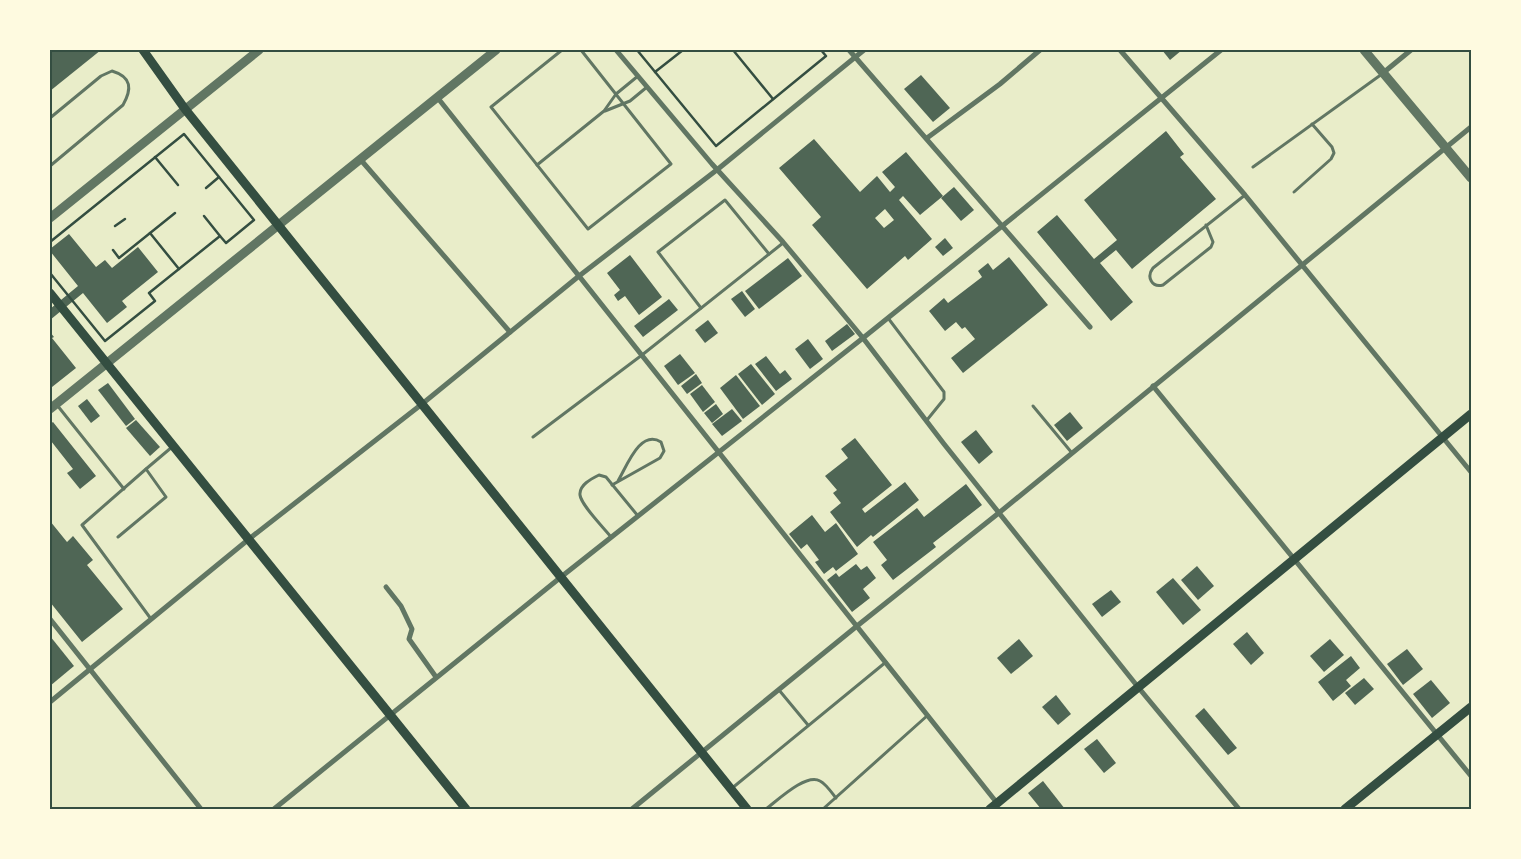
<svg xmlns="http://www.w3.org/2000/svg" width="1521" height="859" viewBox="0 0 1521 859" font-family="Jost,sans-serif">
	<style>
		.building { fill: #4f6655; fill-rule: evenodd }
		.lines { fill: none; stroke-linecap: round; stroke-linejoin: round }
		.path { stroke: #344e41; stroke-width: 2.5 }
		.service { stroke: #617663; stroke-width: 3 }
		.minor { stroke: #617663; stroke-width: 5 }
		.tertiary { stroke: #617663; stroke-width: 9 }
		.secondary { stroke: #344e41; stroke-width: 9 }
		.neatline { fill: none; stroke: #344e41; stroke-width: 2 }
	</style>
	<rect width="100%" height="100%" fill="#e9edc9"/>
	<g class="building">
		<polygon points="50,50 101,50 50,91"/>
		<polygon points="1162,50 1182,50 1170,60"/>
		<polygon points="921,75 950,108 933,122 904,89"/>
		<polygon points="1166,131 1184,154 1180,157 1216,199 1132,269 1116,250 1100,263 1133,302 1111,321 1037,232 1057,215 1094,259 1117,240 1084,200"/>
		<path d="M814,139L860,192L877,176L890,192L895,187L882,172L906,152L943,196L920,215L903,196L899,200L932,239L908,260L905,256L867,289L812,225L821,217L779,168ZM885,209L894,220L884,228L875,218Z"/>
		<polygon points="954,187 974,210 961,221 941,198"/>
		<polygon points="69,234 96,267 105,260 112,268 138,247 158,272 122,301 127,307 107,323 83,293 50,320 50,309 78,286 50,251 50,249"/>
		<polygon points="945,238 953,248 943,256 935,247"/>
		<polygon points="630,255 662,297 639,315 625,296 618,301 614,295 620,290 607,273"/>
		<polygon points="1009,257 1048,305 963,373 951,358 975,339 965,327 962,329 956,322 945,331 929,311 944,298 948,303 982,277 978,271 988,263 993,270"/>
		<polygon points="788,258 802,276 759,309 745,291"/>
		<polygon points="742,291 755,309 745,317 731,299"/>
		<polygon points="669,299 678,310 643,337 634,326"/>
		<polygon points="708,320 718,333 705,343 695,330"/>
		<polygon points="847,324 855,334 832,351 825,341"/>
		<polygon points="50,332 54,337 52,338 76,368 52,387 50,385"/>
		<polygon points="808,339 823,359 810,369 795,349"/>
		<polygon points="680,354 695,373 678,385 664,366"/>
		<polygon points="766,356 780,374 785,370 792,379 776,391 755,364"/>
		<polygon points="751,364 775,394 762,405 738,374"/>
		<polygon points="696,374 702,383 687,394 681,386"/>
		<polygon points="736,375 760,406 743,419 720,388"/>
		<polygon points="108,383 135,419 126,426 98,390"/>
		<polygon points="702,385 715,402 703,412 690,394"/>
		<polygon points="87,399 100,416 91,423 78,406"/>
		<polygon points="716,404 723,414 712,423 704,413"/>
		<polygon points="732,409 742,421 722,436 712,424"/>
		<polygon points="1070,412 1083,428 1067,441 1054,425"/>
		<polygon points="136,420 160,447 150,456 126,428"/>
		<polygon points="53,422 96,476 80,489 67,473 73,469 51,441 50,442 50,424"/>
		<polygon points="976,430 993,452 979,464 961,442"/>
		<polygon points="855,438 892,485 862,509 865,513 905,482 919,500 873,537 871,535 857,547 830,512 841,503 833,493 837,490 825,476 848,458 841,449"/>
		<polygon points="966,484 982,505 933,543 936,547 893,580 881,565 887,560 873,542 917,508 924,517"/>
		<polygon points="812,515 825,532 836,523 858,554 836,571 833,567 824,574 815,562 819,560 807,544 801,549 789,534"/>
		<polygon points="50,521 67,542 73,536 93,560 87,565 123,609 82,642 50,602"/>
		<polygon points="856,564 861,570 867,566 876,578 863,589 870,598 852,612 827,580 836,573 839,577"/>
		<polygon points="1197,566 1214,586 1198,600 1181,580"/>
		<polygon points="1173,578 1201,610 1183,625 1156,592"/>
		<polygon points="1111,590 1121,602 1102,617 1092,604"/>
		<polygon points="1247,632 1264,653 1251,665 1233,644"/>
		<polygon points="50,636 74,666 50,686"/>
		<polygon points="1019,639 1033,656 1011,674 997,658"/>
		<polygon points="1330,639 1344,655 1324,672 1310,656"/>
		<polygon points="1407,649 1423,669 1403,685 1387,664"/>
		<polygon points="1351,656 1360,668 1346,680 1351,686 1333,701 1318,682"/>
		<polygon points="1364,678 1374,689 1355,705 1345,693"/>
		<polygon points="1431,680 1450,703 1432,718 1413,694"/>
		<polygon points="1056,695 1071,714 1058,725 1042,707"/>
		<polygon points="1204,708 1237,748 1228,755 1195,716"/>
		<polygon points="1097,739 1116,763 1104,773 1084,749"/>
		<polygon points="1043,781 1065,809 1041,809 1028,793"/>
	</g>
	<g class="lines">
		<g class="path">
			<polyline points="637,50 716,146 826,56 821,50"/>
			<polyline points="733,50 773,99"/>
			<polyline points="655,72 683,50"/>
			<polyline points="155,157 178,185"/>
			<polyline points="206,188 219,177"/>
			<polyline points="204,216 220,236"/>
			<polyline points="115,226 125,219"/>
			<polyline points="150,233 179,269"/>
			<polyline points="50,242 184,134 254,220 226,243 220,236 149,293 155,301 105,341 50,273"/>
			<polyline points="113,250 119,258 175,213"/>
		</g>
		<g class="service">
			<polyline points="562,50 491,107 588,229 671,164 581,50"/>
			<polyline points="605,111 630,101 647,87"/>
			<path d="M50,118L101,76L112,71C132,77 132,89 123,105L50,166"/>
			<polyline points="537,165 604,111 616,94 638,76"/>
			<polyline points="1253,167 1382,74"/>
			<polyline points="1294,192 1331,159 1334,153 1332,147 1312,124"/>
			<path d="M1206,225L1213,242L1211,247L1163,285C1152,288 1146,277 1153,268L1245,195"/>
			<polyline points="701,308 658,252 725,200 769,254"/>
			<polyline points="888,318 944,392 944,399 927,420"/>
			<polyline points="57,405 124,489"/>
			<polyline points="1033,406 1072,453"/>
			<polyline points="533,437 642,355 783,243"/>
			<polyline points="146,469 172,447"/>
			<path d="M612,485L660,458L664,451L661,442C640,429 627,466 618,481"/>
			<polyline points="118,537 166,497 146,469 82,525 151,619"/>
			<path d="M611,537C604,528 581,505 580,495C579,485 591,479 599,475L606,477L638,516"/>
			<polyline points="779,690 808,725"/>
			<polyline points="731,789 886,662"/>
			<path d="M766,809C778,800 806,773 820,781C826,784 832,793 836,798"/>
			<polyline points="823,809 928,715"/>
		</g>
		<g class="minor">
			<polyline points="616,50 712,164 783,242 863,338 944,444 1138,687 1239,809"/>
			<polyline points="849,50 1090,327"/>
			<polyline points="1120,50 1245,195 1471,472"/>
			<polyline points="1383,73 1411,50"/>
			<polyline points="437,97 997,803"/>
			<polyline points="927,138 1000,84 1040,50"/>
			<polyline points="360,159 510,332"/>
			<polyline points="1153,386 1471,776"/>
			<polyline points="386,587 401,606 412,629 409,639 436,677"/>
			<polyline points="50,619 201,809"/>
			<polyline points="50,702 249,539 422,404 579,276 718,169 864,50"/>
			<polyline points="274,809 561,577 863,338 1221,50"/>
			<polyline points="632,809 857,626 1000,512 1471,127"/>
		</g>
		<g class="tertiary">
			<polyline points="1364,50 1471,178"/>
			<polyline points="50,218 259,50"/>
			<polyline points="50,409 496,50"/>
		</g>
		<g class="secondary">
			<polyline points="143,50 185,109 747,809"/>
			<polyline points="50,293 466,809"/>
			<polyline points="990,809 1471,414"/>
			<polyline points="1345,809 1471,707"/>
		</g>
	</g>
	<rect width="1521" height="859" fill="none" stroke="#fefae0" stroke-width="102"/>
	<rect x="51" y="51" width="1419" height="757" class="neatline"/>
</svg>
